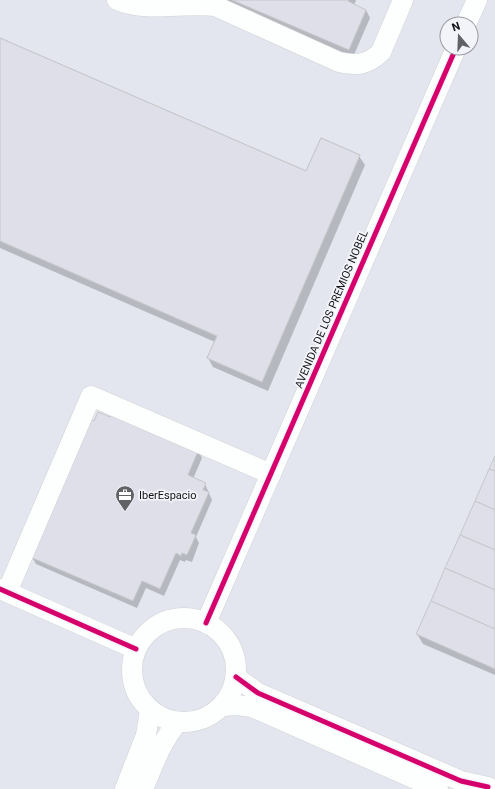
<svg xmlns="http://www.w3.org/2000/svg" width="495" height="789" viewBox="0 0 495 789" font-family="Roboto,sans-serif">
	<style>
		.built { fill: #e4e6ef; fill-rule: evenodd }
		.shadow { fill: #0003 }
		.building { fill: #dedfe8; stroke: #c6c7ca }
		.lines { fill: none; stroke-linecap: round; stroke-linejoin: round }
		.minor-casing { stroke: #d0d2d4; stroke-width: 21 }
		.minor { stroke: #fdfefe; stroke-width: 20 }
		.cycleway-casing { stroke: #f3f4fa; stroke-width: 8 }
		.cycleway { stroke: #d6006c; stroke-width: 5 }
		.labels { text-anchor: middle; stroke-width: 3.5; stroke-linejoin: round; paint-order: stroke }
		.street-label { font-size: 11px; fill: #121315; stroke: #f3f4fa }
		.poi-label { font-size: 11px; fill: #121315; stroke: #f3f4fa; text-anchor: start }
	</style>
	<rect width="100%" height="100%" fill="#f4f5f9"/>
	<path class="built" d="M0,0H495V789H0ZM447,24H471V48H447Z"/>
	<g class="shadow">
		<polygon points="221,0 356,0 354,5 366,10 370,18 353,57"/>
		<polygon points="0,39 307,173 359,156 365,165 268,391 213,367 208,358 215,342 0,248"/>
		<polygon points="198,450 202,458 193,479 205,484 212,500 196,537 199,543 192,562 186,560 185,562 180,560 164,596 146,588 137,608 36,564 32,557"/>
		<polygon points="495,458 495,675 423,644 417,634"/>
	</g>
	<g class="building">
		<polygon points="232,0 349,0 348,1 366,10 349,50"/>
		<polygon points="0,38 306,171 321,138 360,155 262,382 207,358 217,336 0,241"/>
		<polygon points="0,38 306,171 321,138 360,155 262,382 207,358 217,336 0,241"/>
		<polygon points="98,412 110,417 112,412 199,449 188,475 206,483 203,490 209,492 191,533 196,535 187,555 182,553 181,556 176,553 160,589 142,581 133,601 30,557 90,420 94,421"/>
		<polygon points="495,456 495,471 489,469"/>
		<polygon points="489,469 495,471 495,510 475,501"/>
		<polygon points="475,501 495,510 495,550 460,535"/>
		<polygon points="460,535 495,550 495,590 445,568"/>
		<polygon points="445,568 495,590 495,629 431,601"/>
		<polygon points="431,601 495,629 495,669 416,634"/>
	</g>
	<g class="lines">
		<g class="minor-casing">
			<g id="minor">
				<path d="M117,0C148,13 183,2 215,6L339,62C356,66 368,65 381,52L403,0"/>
				<polyline points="466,24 477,0"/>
				<polyline points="0,589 136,649"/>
				<polyline points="7,592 91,396 271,474"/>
				<circle cx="184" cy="670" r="52"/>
				<polyline points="206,623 456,48"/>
				<polyline points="236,677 258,693 461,781 488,787"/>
				<polyline points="222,706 237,705 252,707 438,789"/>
				<polyline points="125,789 146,735 150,710"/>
				<path d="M143,789C153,766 161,741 178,722"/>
			</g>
		</g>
		<use href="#minor" class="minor"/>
		<g class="cycleway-casing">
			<g id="cycleway">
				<polyline points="0,589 136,649"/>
				<polyline points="206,623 456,48"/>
				<polyline points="236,677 258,693 461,781 488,787"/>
			</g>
		</g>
		<use href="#cycleway" class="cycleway"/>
	</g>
	<defs>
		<g id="office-pin" transform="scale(1)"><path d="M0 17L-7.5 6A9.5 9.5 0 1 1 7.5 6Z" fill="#616265" stroke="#f3f4fa"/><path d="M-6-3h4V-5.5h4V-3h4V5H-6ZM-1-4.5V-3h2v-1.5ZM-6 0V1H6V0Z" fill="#fff"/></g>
	</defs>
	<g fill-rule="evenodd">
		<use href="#office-pin" x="125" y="495"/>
	</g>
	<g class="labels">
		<g class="street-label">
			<text transform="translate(331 309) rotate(-67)" y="4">AVENIDA DE LOS PREMIOS NOBEL</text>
		</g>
		<g class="poi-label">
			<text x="139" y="499">IberEspacio</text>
		</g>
	</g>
	<g transform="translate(459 36) rotate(341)"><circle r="19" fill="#f3f4fa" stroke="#999a9e"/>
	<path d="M0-3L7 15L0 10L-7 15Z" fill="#616265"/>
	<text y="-6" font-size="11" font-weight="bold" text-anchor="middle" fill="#121315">N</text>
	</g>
</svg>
